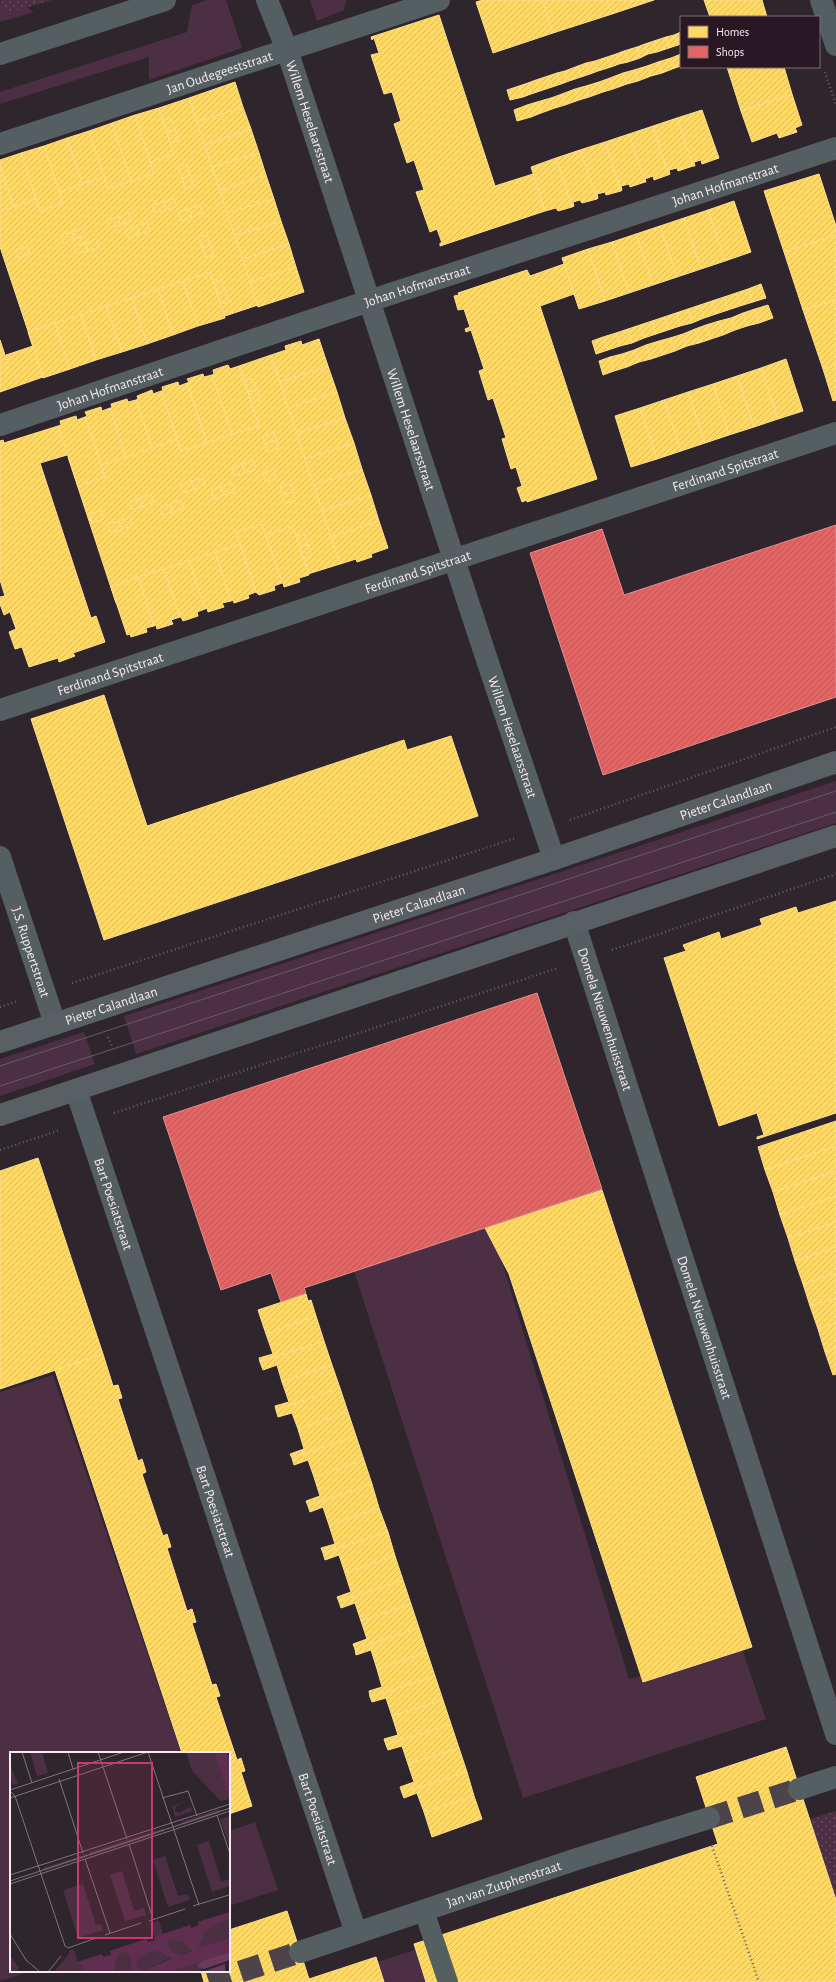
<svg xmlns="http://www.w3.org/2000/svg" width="836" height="1982" viewBox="0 0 836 1982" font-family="'Alegreya Sans',sans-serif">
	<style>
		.grass { fill: #4d2f43 }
		.park { fill: url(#park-dots) }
		.homes { fill: url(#homes-hatch); stroke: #fdde90 }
		.shops { fill: url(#shops-hatch); stroke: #e78e90 }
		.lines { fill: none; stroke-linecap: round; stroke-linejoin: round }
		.street-tunnel { stroke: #4d434a; stroke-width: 22; stroke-dasharray: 22 11; stroke-linecap: butt }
		.path { stroke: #616265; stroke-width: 2.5; stroke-dasharray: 1 3; stroke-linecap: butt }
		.lane { stroke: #555f61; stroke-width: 20 }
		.street { stroke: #555f61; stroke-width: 22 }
		.secondary { stroke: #586063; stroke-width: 22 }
		.tram { stroke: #616064; stroke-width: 1 }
		.labels { text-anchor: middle; stroke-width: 4; stroke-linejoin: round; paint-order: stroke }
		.street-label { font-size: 14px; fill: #f7ebf2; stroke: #291823 }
		.inset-road { fill: none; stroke: #7f747b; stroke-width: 1 }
		.view { fill: #ca3872; fill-opacity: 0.15; stroke: #ca3872; stroke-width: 2 }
		.inset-edge { fill: none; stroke: #f7ebf2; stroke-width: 2 }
	</style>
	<defs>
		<pattern id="park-dots" width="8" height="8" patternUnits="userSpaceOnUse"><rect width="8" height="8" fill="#4d2f43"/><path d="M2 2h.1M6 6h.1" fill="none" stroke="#674d5f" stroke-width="1.8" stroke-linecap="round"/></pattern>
		<pattern id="homes-hatch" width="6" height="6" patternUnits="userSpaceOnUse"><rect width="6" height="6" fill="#ffd966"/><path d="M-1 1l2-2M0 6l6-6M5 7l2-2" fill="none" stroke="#dbbc60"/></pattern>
		<pattern id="shops-hatch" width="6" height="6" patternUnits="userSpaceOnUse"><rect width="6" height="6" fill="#e06666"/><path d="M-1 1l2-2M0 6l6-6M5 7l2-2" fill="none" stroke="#b35c5d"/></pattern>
	</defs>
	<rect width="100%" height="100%" fill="#2f252c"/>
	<g class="grass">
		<polygon points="0,0 2,6 11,12 26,7 34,12 0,22"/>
		<polygon points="207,0 226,0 242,48 149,80 149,57 0,104 0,92 187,32 192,5"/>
		<polygon points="310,0 346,0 344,10 317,21"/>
		<polygon points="836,781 836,823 136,1054 124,1016"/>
		<polygon points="84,1032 95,1064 0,1096 0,1059"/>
		<polygon points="491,1226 629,1679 742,1649 766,1719 523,1798 354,1271"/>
		<polygon points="53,1375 181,1753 11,1753 11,1971 31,1971 0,1981 0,1392"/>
		<polygon points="255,1822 278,1890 229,1906 229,1831"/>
		<polygon points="415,1950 426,1982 384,1982 377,1962"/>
	</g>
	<g class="park">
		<polygon points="1,0 52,0 11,12 2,6"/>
		<polygon points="836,1811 836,1900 810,1819"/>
	</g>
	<g class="homes">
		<polygon points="483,0 542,0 553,33 493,53 476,2"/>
		<polygon points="542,0 607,0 612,14 553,33"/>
		<polygon points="607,0 654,0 612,14"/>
		<polygon points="704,0 762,0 767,17 710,17"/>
		<polygon points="439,15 495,186 533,174 545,211 440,246 440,243 442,243 437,229 430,232 416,192 424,190 414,160 407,163 394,124 401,121 392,92 384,94 371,55 379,53 374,38 372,40 371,37"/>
		<polygon points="681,32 681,44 678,45 674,35"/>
		<polygon points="674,35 678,45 669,48 666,37"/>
		<polygon points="666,37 669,48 657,52 654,41"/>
		<polygon points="654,41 657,52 648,54 645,44"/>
		<polygon points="645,44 648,54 640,58 637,47"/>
		<polygon points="637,47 640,58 628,62 624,51"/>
		<polygon points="624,51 628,62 619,64 616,54"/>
		<polygon points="616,54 619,64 611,67 607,57"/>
		<polygon points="681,54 681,66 675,68 671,58"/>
		<polygon points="607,57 611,67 598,71 595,61"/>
		<polygon points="671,58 675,68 662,73 658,62"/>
		<polygon points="595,61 598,71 590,74 586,63"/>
		<polygon points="658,62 662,73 651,76 647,66"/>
		<polygon points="586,63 590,74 581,77 578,66"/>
		<polygon points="578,66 581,77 569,81 565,71"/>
		<polygon points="647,66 651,76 638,81 634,70"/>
		<polygon points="727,67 784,67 792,94 741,111"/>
		<polygon points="634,70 638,81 627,84 623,73"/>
		<polygon points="565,71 569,81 561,84 557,73"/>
		<polygon points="557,73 561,84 552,87 548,76"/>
		<polygon points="623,73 627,84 613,89 610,78"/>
		<polygon points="548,76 552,87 540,91 536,80"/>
		<polygon points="610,78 613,89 603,92 599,82"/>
		<polygon points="536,80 540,91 531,94 528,83"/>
		<polygon points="235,82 243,107 197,122 189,98"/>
		<polygon points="599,82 603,92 589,97 586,86"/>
		<polygon points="528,83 531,94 523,97 519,86"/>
		<polygon points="519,86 523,97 510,100 507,90"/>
		<polygon points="586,86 589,97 579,100 575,89"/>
		<polygon points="575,89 579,100 565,105 562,94"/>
		<polygon points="562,94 565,105 555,108 551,98"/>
		<polygon points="792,94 802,125 795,128 797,132 779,138 777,133 752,142 741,111"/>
		<polygon points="189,98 258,305 225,316 215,286 33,346 0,247 0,197 170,140 159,108"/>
		<polygon points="551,98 555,108 541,113 537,102"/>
		<polygon points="537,102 541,113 531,117 527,105"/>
		<polygon points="527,105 531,117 517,121 514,110"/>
		<polygon points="243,107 251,129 205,145 197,122"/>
		<polygon points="159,108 174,154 150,162 135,115"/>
		<polygon points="702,110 719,158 702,164 701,160 694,162 695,166 693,166 677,118"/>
		<polygon points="135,115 154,174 131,181 112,123"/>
		<polygon points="171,118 175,129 167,132 163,121"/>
		<polygon points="677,118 693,166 678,171 677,168 669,170 670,174 668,175 653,126"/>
		<polygon points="112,123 131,181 108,189 89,131"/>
		<polygon points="653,126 668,175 654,180 653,176 645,179 646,182 645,182 629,134"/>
		<polygon points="175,129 179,140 170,143 167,132"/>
		<polygon points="251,129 259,153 212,167 205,145"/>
		<polygon points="89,131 104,177 82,184 67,138"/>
		<polygon points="629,134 645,182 630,187 629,184 621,186 622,190 621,191 605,142"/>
		<polygon points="67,138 82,184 59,192 44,146"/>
		<polygon points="605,142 621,191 606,195 605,192 597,194 598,198 597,199 580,150"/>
		<polygon points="44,146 63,203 40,211 21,153"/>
		<polygon points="580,150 597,199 582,203 580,200 573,202 574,206 572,207 556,158"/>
		<polygon points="21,153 36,199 14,207 0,165 0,160"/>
		<polygon points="259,153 266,175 220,191 212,167"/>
		<polygon points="556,158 572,207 558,211 556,208 545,211 531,167"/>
		<polygon points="186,164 190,175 182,178 178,167"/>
		<polygon points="0,165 14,207 0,211"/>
		<polygon points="819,174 836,226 836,235 784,252 764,191"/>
		<polygon points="190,175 194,186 185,189 182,178"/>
		<polygon points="266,175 274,199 227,213 220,191"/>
		<polygon points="174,199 177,206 166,210 163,202"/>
		<polygon points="274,199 281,221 235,236 227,213"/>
		<polygon points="734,201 751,252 725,261 708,210"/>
		<polygon points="163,202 166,210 155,213 152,205"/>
		<polygon points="200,205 203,213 192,217 189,209"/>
		<polygon points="189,209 192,217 181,221 178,212"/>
		<polygon points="708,210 725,261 701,269 684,218"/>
		<polygon points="128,213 131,221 120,225 118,217"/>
		<polygon points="118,217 120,225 109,228 107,220"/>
		<polygon points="684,218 701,269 677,277 660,226"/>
		<polygon points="281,221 289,244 243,259 235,236"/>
		<polygon points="147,222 150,231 139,234 137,226"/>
		<polygon points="137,226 139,234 128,238 126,230"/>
		<polygon points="660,226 677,277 653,285 636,234"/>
		<polygon points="83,228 86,236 75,239 72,232"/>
		<polygon points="72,232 75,239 64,243 61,235"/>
		<polygon points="207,234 210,245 202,247 198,237"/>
		<polygon points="636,234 653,285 629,293 612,242"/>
		<polygon points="836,235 836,300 803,310 784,252"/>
		<polygon points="96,239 99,247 88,251 85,243"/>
		<polygon points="612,242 629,293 605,301 588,249"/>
		<polygon points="85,243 88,251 77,254 74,246"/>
		<polygon points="289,244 296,267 250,282 243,259"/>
		<polygon points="210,245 214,256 206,258 202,247"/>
		<polygon points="27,246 30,254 19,258 16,250"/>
		<polygon points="588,249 605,301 579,309 562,258"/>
		<polygon points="564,264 574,294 540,306 597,479 527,502 527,500 522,502 517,488 522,486 516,467 511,469 502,439 506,438 493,398 488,400 479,371 484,369 471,330 466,332 465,329 470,327 464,309 458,310 454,296 459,295 458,293 527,270 530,276"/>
		<polygon points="296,267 304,292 258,307 250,282"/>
		<polygon points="210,272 225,318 198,326 183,281"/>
		<polygon points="222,279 225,290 217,293 214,282"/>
		<polygon points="183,281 198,326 173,335 158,289"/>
		<polygon points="761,284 766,298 753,302 748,289"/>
		<polygon points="158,289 173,335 147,344 132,298"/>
		<polygon points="748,289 753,302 740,306 736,293"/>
		<polygon points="225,290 229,302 221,304 217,293"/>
		<polygon points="736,293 740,306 728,310 724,297"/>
		<polygon points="724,297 728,310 716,314 712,301"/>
		<polygon points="132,298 147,344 122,352 106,306"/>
		<polygon points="836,300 836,365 823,369 803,310"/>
		<polygon points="712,301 716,314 704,318 700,305"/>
		<polygon points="700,305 704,318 692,323 688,309"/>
		<polygon points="768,305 773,318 759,323 755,309"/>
		<polygon points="106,306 122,352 96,360 81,315"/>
		<polygon points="688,309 692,323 680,326 676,313"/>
		<polygon points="755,309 759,323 747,326 743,313"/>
		<polygon points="676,313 680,326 668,330 664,317"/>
		<polygon points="743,313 747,326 735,330 731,318"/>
		<polygon points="81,315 96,360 70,369 55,323"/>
		<polygon points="664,317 668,330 656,334 652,321"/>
		<polygon points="731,318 735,330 723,335 719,321"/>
		<polygon points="652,321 656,334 644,338 640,325"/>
		<polygon points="719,321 723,335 711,339 706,325"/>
		<polygon points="55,323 70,369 43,378 28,332"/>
		<polygon points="640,325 644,338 632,343 628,329"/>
		<polygon points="706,325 711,339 699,343 695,329"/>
		<polygon points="628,329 632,343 620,346 616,333"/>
		<polygon points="695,329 699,343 687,346 683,334"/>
		<polygon points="616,333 620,346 608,350 603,337"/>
		<polygon points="683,334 687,346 675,351 670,338"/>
		<polygon points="603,337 608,350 596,354 592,341"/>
		<polygon points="670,338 675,351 663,355 659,341"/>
		<polygon points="319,339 328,366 280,382 271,355 286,350 285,346 301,341 302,345"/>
		<polygon points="0,340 8,364 6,355 33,346 43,377 0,392"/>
		<polygon points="659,341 663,355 651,359 646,345"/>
		<polygon points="646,345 651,359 639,362 634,350"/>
		<polygon points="634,350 639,362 627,367 622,354"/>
		<polygon points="622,354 627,367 614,371 610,357"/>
		<polygon points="271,355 340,564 308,574 298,543 116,603 68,457 250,397 239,366"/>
		<polygon points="610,357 614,371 603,375 599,361"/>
		<polygon points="786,359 803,411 778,419 761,368"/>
		<polygon points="228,365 230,369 239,366 259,426 232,434 212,375 214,374 213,370"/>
		<polygon points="836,365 836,400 833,401 823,369"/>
		<polygon points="328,366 337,392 288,408 280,382"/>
		<polygon points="761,368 778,419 754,427 737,376"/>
		<polygon points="203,374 204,377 212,375 232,434 207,443 187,383 189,382 187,379"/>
		<polygon points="737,376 754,427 729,435 713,384"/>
		<polygon points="253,379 257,390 248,392 245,381"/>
		<polygon points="178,382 179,386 187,383 207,443 181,451 161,391 163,391 162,387"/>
		<polygon points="713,384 729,435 705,443 688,392"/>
		<polygon points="152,390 153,394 161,391 177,439 152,448 136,400 138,399 137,396"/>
		<polygon points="257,390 260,400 252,403 248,392"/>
		<polygon points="337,392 345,418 297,433 288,408"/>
		<polygon points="688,392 705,443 681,451 664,400"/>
		<polygon points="127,399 128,402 136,400 152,448 126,457 110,408 112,408 111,404"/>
		<polygon points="664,400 681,451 657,459 640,408"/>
		<polygon points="101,407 102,411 110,408 126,457 101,465 85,417 87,416 85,412"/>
		<polygon points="640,408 657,459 631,467 615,416"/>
		<polygon points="76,416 77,420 85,417 105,477 78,486 58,426 61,425 60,421"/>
		<polygon points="345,418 354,443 305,459 297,433"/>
		<polygon points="58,426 67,455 40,463 91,618 96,616 105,642 73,653 75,656 59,662 58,658 29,667 22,647 15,649 9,632 16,629 10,612 4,615 0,604 0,597 5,596 0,580 0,441 3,440 4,443"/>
		<polygon points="274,432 276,440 265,444 263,436"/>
		<polygon points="276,440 279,448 268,452 265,444"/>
		<polygon points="354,443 362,469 314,485 305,459"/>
		<polygon points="253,461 256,469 245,473 242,464"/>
		<polygon points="242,464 245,473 234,476 232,468"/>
		<polygon points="274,469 277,478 266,482 263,473"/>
		<polygon points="362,469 371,495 322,511 314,485"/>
		<polygon points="202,478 205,485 194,489 191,481"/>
		<polygon points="191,481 194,489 183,493 180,485"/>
		<polygon points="232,483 235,492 224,495 221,487"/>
		<polygon points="291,484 293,492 282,495 280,487"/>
		<polygon points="221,487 224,495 213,499 211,490"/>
		<polygon points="293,492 296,500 285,504 282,495"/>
		<polygon points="151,494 154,502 143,506 140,498"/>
		<polygon points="371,495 379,521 331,537 322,511"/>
		<polygon points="140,498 143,506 132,510 129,502"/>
		<polygon points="181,500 184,508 173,512 170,504"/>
		<polygon points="170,504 173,512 162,515 160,508"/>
		<polygon points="101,510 103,519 92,523 90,514"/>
		<polygon points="130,517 133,525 122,529 119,521"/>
		<polygon points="119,521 122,529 111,533 108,524"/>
		<polygon points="379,521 388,548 371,554 372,557 357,562 356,559 340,564 331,537"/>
		<polygon points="262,524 282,583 274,586 275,590 259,595 256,592 236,532"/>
		<polygon points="293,526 309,575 299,578 300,582 284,587 283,583 282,583 266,535"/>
		<polygon points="304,534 308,545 300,547 296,536"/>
		<polygon points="240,544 256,592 248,595 249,598 234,603 233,600 231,601 215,552"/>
		<polygon points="308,545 312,556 303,559 300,547"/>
		<polygon points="215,552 231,601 222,603 224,607 208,612 207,608 205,609 189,561"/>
		<polygon points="189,561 205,609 197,612 198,616 183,621 181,617 180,617 164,569"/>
		<polygon points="164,569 180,617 171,620 173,624 157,629 156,625 154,626 138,577"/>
		<polygon points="138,577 154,626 146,628 147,632 131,637 130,634 127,635 111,587"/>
		<polygon points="104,695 147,826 404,740 407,750 451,736 478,816 104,940 31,719"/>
		<polygon points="836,901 836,1113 757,1139 757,1137 764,1135 757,1113 719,1126 664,958 686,951 683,945 719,932 721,939 762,925 760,919 796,907 798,913"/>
		<polygon points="836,1121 836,1146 765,1170 758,1147"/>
		<polygon points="836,1146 836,1171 773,1192 765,1170"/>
		<polygon points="38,1158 103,1354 0,1389 0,1171"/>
		<polygon points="836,1171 836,1196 780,1215 773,1192"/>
		<polygon points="602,1190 752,1647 643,1682 509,1274 485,1228"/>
		<polygon points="836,1196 836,1222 788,1238 780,1215"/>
		<polygon points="836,1222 836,1247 795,1261 788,1238"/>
		<polygon points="836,1247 836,1273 803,1284 795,1261"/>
		<polygon points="836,1273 836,1298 810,1306 803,1284"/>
		<polygon points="306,1294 308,1301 311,1300 316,1316 266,1334 258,1310"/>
		<polygon points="836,1298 836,1323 818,1329 810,1306"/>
		<polygon points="316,1316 324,1341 260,1362 259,1358 273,1354 266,1334"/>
		<polygon points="836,1323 836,1348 825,1352 818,1329"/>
		<polygon points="324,1341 332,1365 282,1382 277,1365 263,1370 260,1362"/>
		<polygon points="836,1348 836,1374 833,1375 825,1352"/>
		<polygon points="103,1354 113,1386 118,1385 122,1398 118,1399 138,1461 142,1459 146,1472 142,1474 163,1536 167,1534 171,1547 167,1548 187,1611 192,1609 196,1622 192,1623 212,1685 216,1684 220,1696 216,1697 237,1760 241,1758 245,1771 241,1772 252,1806 229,1814 229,1753 182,1753 55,1370"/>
		<polygon points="332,1365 340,1388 276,1410 275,1406 289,1402 282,1382"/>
		<polygon points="340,1388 348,1412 298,1429 292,1413 278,1417 276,1410"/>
		<polygon points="348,1412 356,1436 292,1458 290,1454 304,1449 298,1429"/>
		<polygon points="356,1436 364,1460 314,1477 308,1460 294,1465 292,1458"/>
		<polygon points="364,1460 372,1484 308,1506 306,1501 320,1496 314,1477"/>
		<polygon points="372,1484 379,1508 329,1525 323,1507 310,1512 308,1506"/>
		<polygon points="379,1508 388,1532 323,1553 321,1548 335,1544 329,1525"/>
		<polygon points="388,1532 395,1556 345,1573 339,1555 325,1560 323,1553"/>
		<polygon points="395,1556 403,1580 339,1602 337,1597 351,1592 345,1573"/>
		<polygon points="403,1580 411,1604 361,1621 355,1603 341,1608 339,1602"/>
		<polygon points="411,1604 419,1628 355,1649 353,1644 367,1639 361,1621"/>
		<polygon points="419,1628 427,1652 377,1669 371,1650 356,1655 355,1649"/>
		<polygon points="427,1652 435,1676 370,1697 369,1691 382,1687 377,1669"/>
		<polygon points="435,1676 443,1700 392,1716 386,1698 372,1702 370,1697"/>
		<polygon points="443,1700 451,1724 386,1745 384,1739 398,1735 392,1716"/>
		<polygon points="451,1724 459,1748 408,1764 402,1746 388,1750 386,1745"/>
		<polygon points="786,1747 836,1900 836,1982 426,1982 414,1944 718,1844 696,1777"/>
		<polygon points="459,1748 467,1772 402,1793 400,1787 414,1782 408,1764"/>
		<polygon points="467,1772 474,1796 424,1812 417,1793 404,1798 402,1793"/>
		<polygon points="474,1796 482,1819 432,1837 424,1812"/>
		<polygon points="287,1911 309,1979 376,1957 384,1982 204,1982 201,1971 229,1971 229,1930"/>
	</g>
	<g class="shops">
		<polygon points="836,525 836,697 603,775 530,553 602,529 624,595"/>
		<polygon points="537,993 602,1189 304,1288 306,1293 281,1302 271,1273 221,1290 163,1117"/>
	</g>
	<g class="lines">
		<g class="street-tunnel">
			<polyline points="709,1818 799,1789"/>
			<polyline points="209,1982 300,1952"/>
		</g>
		<g class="path">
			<polyline points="825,72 836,105"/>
			<polyline points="570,820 836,727"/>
			<polyline points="612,950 836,874"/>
			<polyline points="72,983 516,838"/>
			<polyline points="0,1007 18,1001"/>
			<polyline points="108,1037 112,1047"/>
			<polyline points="114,1113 558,968"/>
			<polyline points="0,1150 60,1130"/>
			<polyline points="712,1846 759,1982"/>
		</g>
		<polyline class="lane" points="424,1911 448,1982"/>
		<g class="street">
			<path id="s1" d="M267,0L287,50L489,666L554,859"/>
			<polyline points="821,0 836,45"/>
			<polyline points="0,54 165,0"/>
			<path id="s2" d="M0,144L439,0"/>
			<path id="s3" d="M0,425L369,301L836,148"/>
			<path id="s4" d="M0,710L836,433"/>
			<path id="s5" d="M0,857L55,1024"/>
			<path id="s6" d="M574,922L836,1734"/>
			<path id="s7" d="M76,1090L356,1933"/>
			<polyline points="799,1789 836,1777"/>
			<path id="s8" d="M300,1952L577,1859L709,1818"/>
		</g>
		<g class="secondary">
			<path id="s9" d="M0,1042L554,859L836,762"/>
			<polyline points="0,1115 836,836"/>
		</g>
		<g class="tram">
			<polyline points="0,1066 836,791"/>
			<polyline points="0,1086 836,812"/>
		</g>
	</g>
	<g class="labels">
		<g class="street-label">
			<text dy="5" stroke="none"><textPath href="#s2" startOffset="231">Jan Oudegeeststraat</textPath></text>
			<text dy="5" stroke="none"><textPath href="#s1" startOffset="129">Willem Heselaarsstraat</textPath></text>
			<text dy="5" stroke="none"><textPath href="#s3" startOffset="764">Johan Hofmanstraat</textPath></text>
			<text dy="5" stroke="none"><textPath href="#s3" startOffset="440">Johan Hofmanstraat</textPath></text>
			<text dy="5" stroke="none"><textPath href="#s3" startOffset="116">Johan Hofmanstraat</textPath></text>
			<text dy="5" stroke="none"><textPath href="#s1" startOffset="453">Willem Heselaarsstraat</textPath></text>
			<text dy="5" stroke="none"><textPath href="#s4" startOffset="764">Ferdinand Spitstraat</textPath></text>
			<text dy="5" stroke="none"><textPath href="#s4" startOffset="440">Ferdinand Spitstraat</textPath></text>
			<text dy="5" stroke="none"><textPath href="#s4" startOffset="116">Ferdinand Spitstraat</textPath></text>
			<text dy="5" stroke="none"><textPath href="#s1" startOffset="777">Willem Heselaarsstraat</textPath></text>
			<text dy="5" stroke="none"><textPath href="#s9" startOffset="765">Pieter Calandlaan</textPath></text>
			<text dy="5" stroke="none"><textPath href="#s9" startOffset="441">Pieter Calandlaan</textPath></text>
			<text dy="5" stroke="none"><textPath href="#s5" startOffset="100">J.S. Ruppertstraat</textPath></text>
			<text dy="5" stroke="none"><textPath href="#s9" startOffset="117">Pieter Calandlaan</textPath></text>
			<text dy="5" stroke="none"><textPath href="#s6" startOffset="102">Domela Nieuwenhuisstraat</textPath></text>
			<text dy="5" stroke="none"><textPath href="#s7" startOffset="120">Bart Poesiatstraat</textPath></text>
			<text dy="5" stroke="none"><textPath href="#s6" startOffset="426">Domela Nieuwenhuisstraat</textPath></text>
			<text dy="5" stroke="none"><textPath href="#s7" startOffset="444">Bart Poesiatstraat</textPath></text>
			<text dy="5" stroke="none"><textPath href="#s7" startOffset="768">Bart Poesiatstraat</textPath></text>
			<text dy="5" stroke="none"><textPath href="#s8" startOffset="215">Jan van Zutphenstraat</textPath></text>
		</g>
	</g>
	<g transform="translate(10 1752)">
		<rect width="220" height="220" fill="#2f252c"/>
		<path d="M20,0H32L38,21L27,24ZM0,13L8,31L3,33L0,26ZM177,49L166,54L165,59L169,61L180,55L183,59L165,65L162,54ZM209,57L210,61L173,73L171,70ZM154,76L155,79L80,104L79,100ZM199,89L211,129L220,127V134L202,140L187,93ZM76,102L77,105L34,119L33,116ZM155,104L168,144L178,142L180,148L158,155L143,108ZM112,119L124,159L134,156L136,163L115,169L100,123ZM73,132L86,173L91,172L93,178L68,186L53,138ZM0,203L9,216L5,220H0ZM192,208L188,215L194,217L184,220H160Z" fill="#4d2f43"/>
		<path d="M220,200V208L194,217L187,215L192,208ZM215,212V219L220,220L195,219Z" fill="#6c3b5c"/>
		<path d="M176,0H204L220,47L211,49L182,19ZM220,64V96L210,67ZM220,160V186L158,207L132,220H44L59,202V198L64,197L68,210L92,202L93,205L101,203L100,199L136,187L138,190L145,188L140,171L149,169L153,182L180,173L181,176L189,173L188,170Z" fill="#4d2f43"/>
		<path d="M204,0H217L220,8V48ZM220,160V167L205,172L195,179L188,196L220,186V200L160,220H121V208L116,200L110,201L107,206L103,220H78L68,210L92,202L93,205L101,203L100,199L136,187L138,190L145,188L144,185L180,173L181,176L189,174L188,170ZM160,187L174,190L182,199L171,203L162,200L157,192ZM148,199L162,206L132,220L129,218L126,212L128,206L138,200Z" fill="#602f50" fill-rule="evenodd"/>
		<path class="inset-road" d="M12,0L22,31M58,0L63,17M88,0L117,87M138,0L189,153M49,27L73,101M0,38L114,0M0,39L5,44L55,194L58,196L86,186M0,46L138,0M152,46L178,39L187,64M207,63L220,102M119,92L143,167M75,107L100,181M0,123L220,52M0,129L220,56M0,132L220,59M183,154L219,143M139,169L175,157M0,182L16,208L30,220M95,183L131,171M38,220L51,204"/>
		<path class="view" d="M68,11H142V186H68Z"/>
		<rect width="220" height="220" class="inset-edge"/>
	</g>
	<rect x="680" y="16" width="140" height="52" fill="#291823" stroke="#7b6c76"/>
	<rect x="688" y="26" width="20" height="12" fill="#ffd966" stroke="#7b6c76"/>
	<text x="716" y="36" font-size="12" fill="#f7ebf2">Homes</text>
	<rect x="688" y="46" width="20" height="12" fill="#e06666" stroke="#7b6c76"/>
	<text x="716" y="56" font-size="12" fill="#f7ebf2">Shops</text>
</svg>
